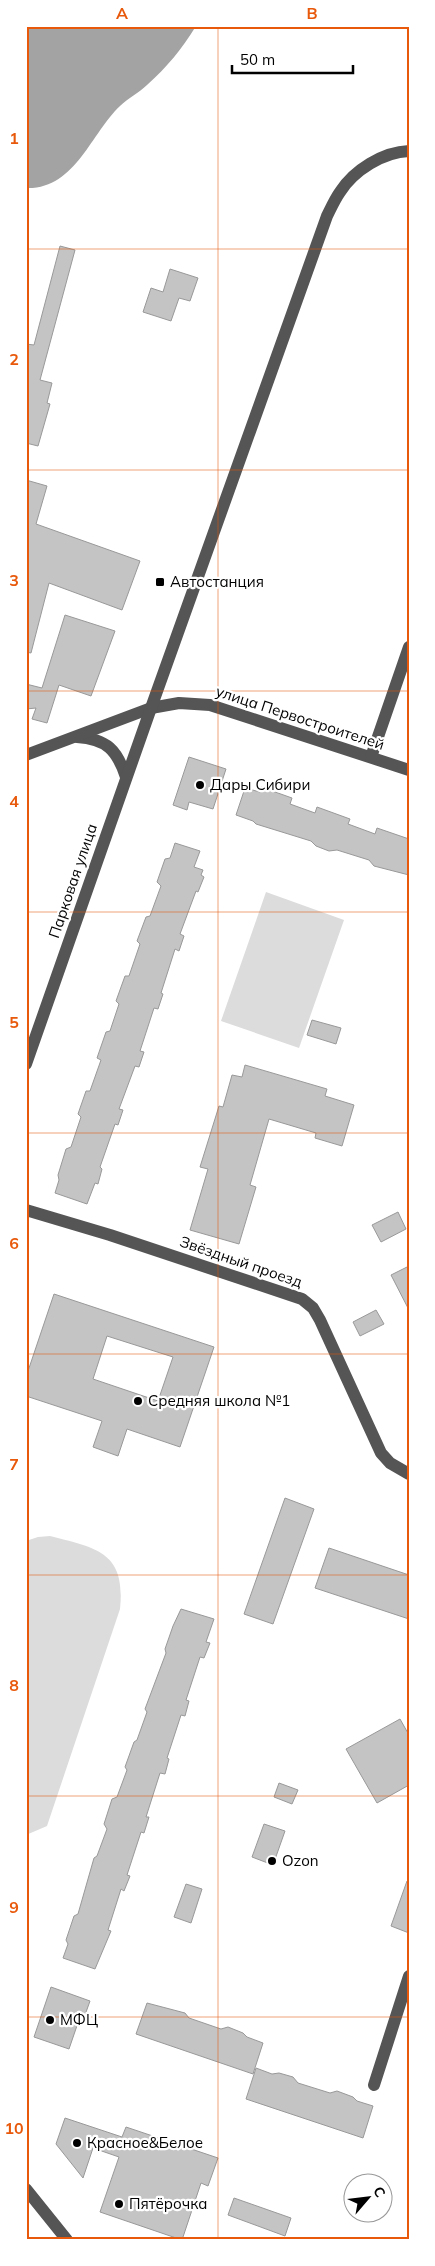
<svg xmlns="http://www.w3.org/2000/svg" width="435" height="2266" viewBox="0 0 435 2266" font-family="Mulish,sans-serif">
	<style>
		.green { fill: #dcdcdc }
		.water { fill: #a3a3a3 }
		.building { fill: #c4c4c4; stroke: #999; fill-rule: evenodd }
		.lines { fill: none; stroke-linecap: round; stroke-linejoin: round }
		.minor { stroke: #555; stroke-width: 12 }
		.grid { fill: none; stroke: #e8590c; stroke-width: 1; stroke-opacity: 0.55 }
		.poi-dot { fill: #000; stroke: #fff; stroke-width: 2 }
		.labels { text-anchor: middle; stroke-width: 4.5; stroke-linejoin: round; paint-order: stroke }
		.poi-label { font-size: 15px; fill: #000; stroke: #fff; text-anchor: start }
		.street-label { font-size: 15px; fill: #000; stroke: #fff }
		.neatline { fill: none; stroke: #e8590c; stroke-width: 2 }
		.grid-label { font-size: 16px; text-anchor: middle; font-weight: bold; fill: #e8590c }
	</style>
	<rect width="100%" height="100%" fill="#fff"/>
	<g class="green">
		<polygon points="266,892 344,920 299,1048 221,1021"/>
		<path d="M50,1536C97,1548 126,1552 120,1609L47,1826L26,1835V1541L38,1537Z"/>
	</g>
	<path class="water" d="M26,26H196C181,50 168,66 147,85C139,93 128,98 120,106C91,133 75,190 26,188Z"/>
	<g class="building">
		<polygon points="60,246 75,250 40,380 52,383 47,403 50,404 38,446 26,443 26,344 34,345"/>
		<polygon points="170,269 198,278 190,301 179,298 171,321 143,312 151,288 163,292"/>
		<polygon points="26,480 47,486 36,524 140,561 122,610 49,583 31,653 26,652"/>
		<polygon points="65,615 115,631 91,696 59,685 47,723 32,719 36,708 26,709 26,684 42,688"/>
		<polygon points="189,757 226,769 213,809 189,802 187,810 173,805"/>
		<polygon points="261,787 292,798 290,804 315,813 317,807 350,819 348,824 375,834 377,828 409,839 409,875 374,866 369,860 337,850 329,851 316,846 311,841 256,824 253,821 236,815 245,788 260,792"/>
		<polygon points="175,843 200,851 194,867 203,870 201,875 204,877 198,892 196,891 180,934 184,936 179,951 175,949 161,993 163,994 158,1009 154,1008 140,1051 144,1052 139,1067 135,1066 119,1109 123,1110 118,1125 115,1124 100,1167 102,1169 98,1184 95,1183 87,1204 55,1193 59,1180 58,1175 66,1149 71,1147 81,1117 78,1114 86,1091 90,1091 101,1060 97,1058 106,1032 110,1031 119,1004 116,1001 125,976 129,976 140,944 137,941 146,917 150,916 161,886 157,882 165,859 170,858"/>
		<polygon points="312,1020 341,1028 336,1044 307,1035"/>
		<polygon points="245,1065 327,1089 325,1096 354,1105 342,1146 315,1138 316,1133 269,1119 250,1185 256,1187 239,1244 190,1230 208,1169 200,1167 219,1106 223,1107 232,1075 242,1077"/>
		<polygon points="398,1212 406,1229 381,1242 372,1225"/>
		<polygon points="409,1266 409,1310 391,1275"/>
		<path d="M54,1294L214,1347L180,1447L127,1429L118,1456L93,1447L102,1421L26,1396V1377ZM107,1336L173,1357L158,1401L93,1379Z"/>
		<polygon points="376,1310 384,1324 360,1336 353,1322"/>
		<polygon points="285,1498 314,1509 273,1624 244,1614"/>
		<polygon points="329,1548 409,1575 409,1619 315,1588"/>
		<polygon points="181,1609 214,1619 206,1642 210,1643 204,1658 200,1657 186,1700 189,1701 185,1716 181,1715 167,1758 169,1759 165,1774 160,1773 146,1817 149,1817 144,1833 141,1832 127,1875 130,1876 124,1891 121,1889 108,1930 111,1931 95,1969 63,1958 68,1944 66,1940 74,1916 78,1914 94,1858 97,1856 107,1829 104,1824 112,1799 117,1797 127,1770 125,1767 134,1742 137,1740 147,1712 145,1709 166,1653 165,1649 173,1626"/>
		<polygon points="400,1719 409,1735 409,1785 377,1803 346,1749"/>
		<polygon points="279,1783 298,1790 292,1804 274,1797"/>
		<polygon points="264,1824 285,1831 273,1865 252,1857"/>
		<polygon points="407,1881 409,1881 409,1933 391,1926"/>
		<polygon points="186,1884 202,1889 191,1923 174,1917"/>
		<polygon points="51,1987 90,2001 85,2015 81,2014 69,2049 34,2037"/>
		<polygon points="147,2003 185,2013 189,2018 221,2029 228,2027 243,2033 247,2037 263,2043 253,2074 136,2034"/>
		<polygon points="256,2068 272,2074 279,2073 293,2077 298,2083 330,2093 337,2091 353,2097 357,2101 373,2106 363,2138 246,2099"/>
		<polygon points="65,2118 122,2137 126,2127 218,2158 208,2186 201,2183 182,2240 100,2212 119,2157 93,2148 83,2178 56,2144"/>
		<polygon points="234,2198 291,2218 285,2236 228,2215"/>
	</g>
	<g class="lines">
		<g class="minor">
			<path d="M77,737C107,739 117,750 126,777"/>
			<polyline points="26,755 151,708 179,703 210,705 409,770"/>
			<polyline points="371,757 409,647"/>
			<path d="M26,1064L151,708L327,216C331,208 335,199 340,192C354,170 383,152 409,151"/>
			<polyline points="26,1210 110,1235 302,1299 313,1308 320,1320 381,1453 390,1463 409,1474"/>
			<polyline points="374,2085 409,1976"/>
			<polyline points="26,2189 67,2240"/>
		</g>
	</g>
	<path class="grid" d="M218,26V2240M26,249H409M26,470H409M26,691H409M26,912H409M26,1133H409M26,1354H409M26,1575H409M26,1796H409M26,2017H409"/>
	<g class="poi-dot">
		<rect x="155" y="577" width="10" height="10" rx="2.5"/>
		<circle cx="200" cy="785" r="5"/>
		<circle cx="138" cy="1401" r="5"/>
		<circle cx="272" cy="1861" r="5"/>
		<circle cx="50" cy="2020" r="5"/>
		<circle cx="77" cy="2143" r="5"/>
		<circle cx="119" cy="2204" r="5"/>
	</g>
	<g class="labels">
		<g class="poi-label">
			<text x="170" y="587">Автостанция</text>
			<text x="210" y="790">Дары Сибири</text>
			<text x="148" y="1406">Средняя школа №1</text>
			<text x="282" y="1866">Ozon</text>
			<text x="60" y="2025">МФЦ</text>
			<text x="87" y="2148">Красное&amp;Белое</text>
			<text x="129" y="2209">Пятёрочка</text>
		</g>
		<g class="street-label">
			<text transform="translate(300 718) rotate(18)" y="5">улица Первостроителей</text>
			<text transform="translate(73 881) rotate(-71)" y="5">Парковая улица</text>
			<text transform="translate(241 1262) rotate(19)" y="5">Звёздный проезд</text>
		</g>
	</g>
	<rect width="435" height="2266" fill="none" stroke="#ffffff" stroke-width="55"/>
	<g transform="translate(368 2198) rotate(62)"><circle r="24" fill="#ffffff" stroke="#999999"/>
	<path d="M0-4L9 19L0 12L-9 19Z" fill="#000000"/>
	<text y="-8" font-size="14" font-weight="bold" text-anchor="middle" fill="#000000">С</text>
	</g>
	<path d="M232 65v8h121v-8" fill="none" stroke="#000000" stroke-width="2.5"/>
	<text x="240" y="65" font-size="15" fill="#000000" stroke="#ffffff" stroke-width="4" paint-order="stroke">50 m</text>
	<rect x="28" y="28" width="380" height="2210" class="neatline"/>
	<g class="grid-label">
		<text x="122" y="19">A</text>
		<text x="312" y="19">B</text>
		<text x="14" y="144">1</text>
		<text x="14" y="365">2</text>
		<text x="14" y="586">3</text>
		<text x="14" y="807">4</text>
		<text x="14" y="1028">5</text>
		<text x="14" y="1249">6</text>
		<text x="14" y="1470">7</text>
		<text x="14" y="1691">8</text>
		<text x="14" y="1913">9</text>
		<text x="14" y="2134">10</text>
	</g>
</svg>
